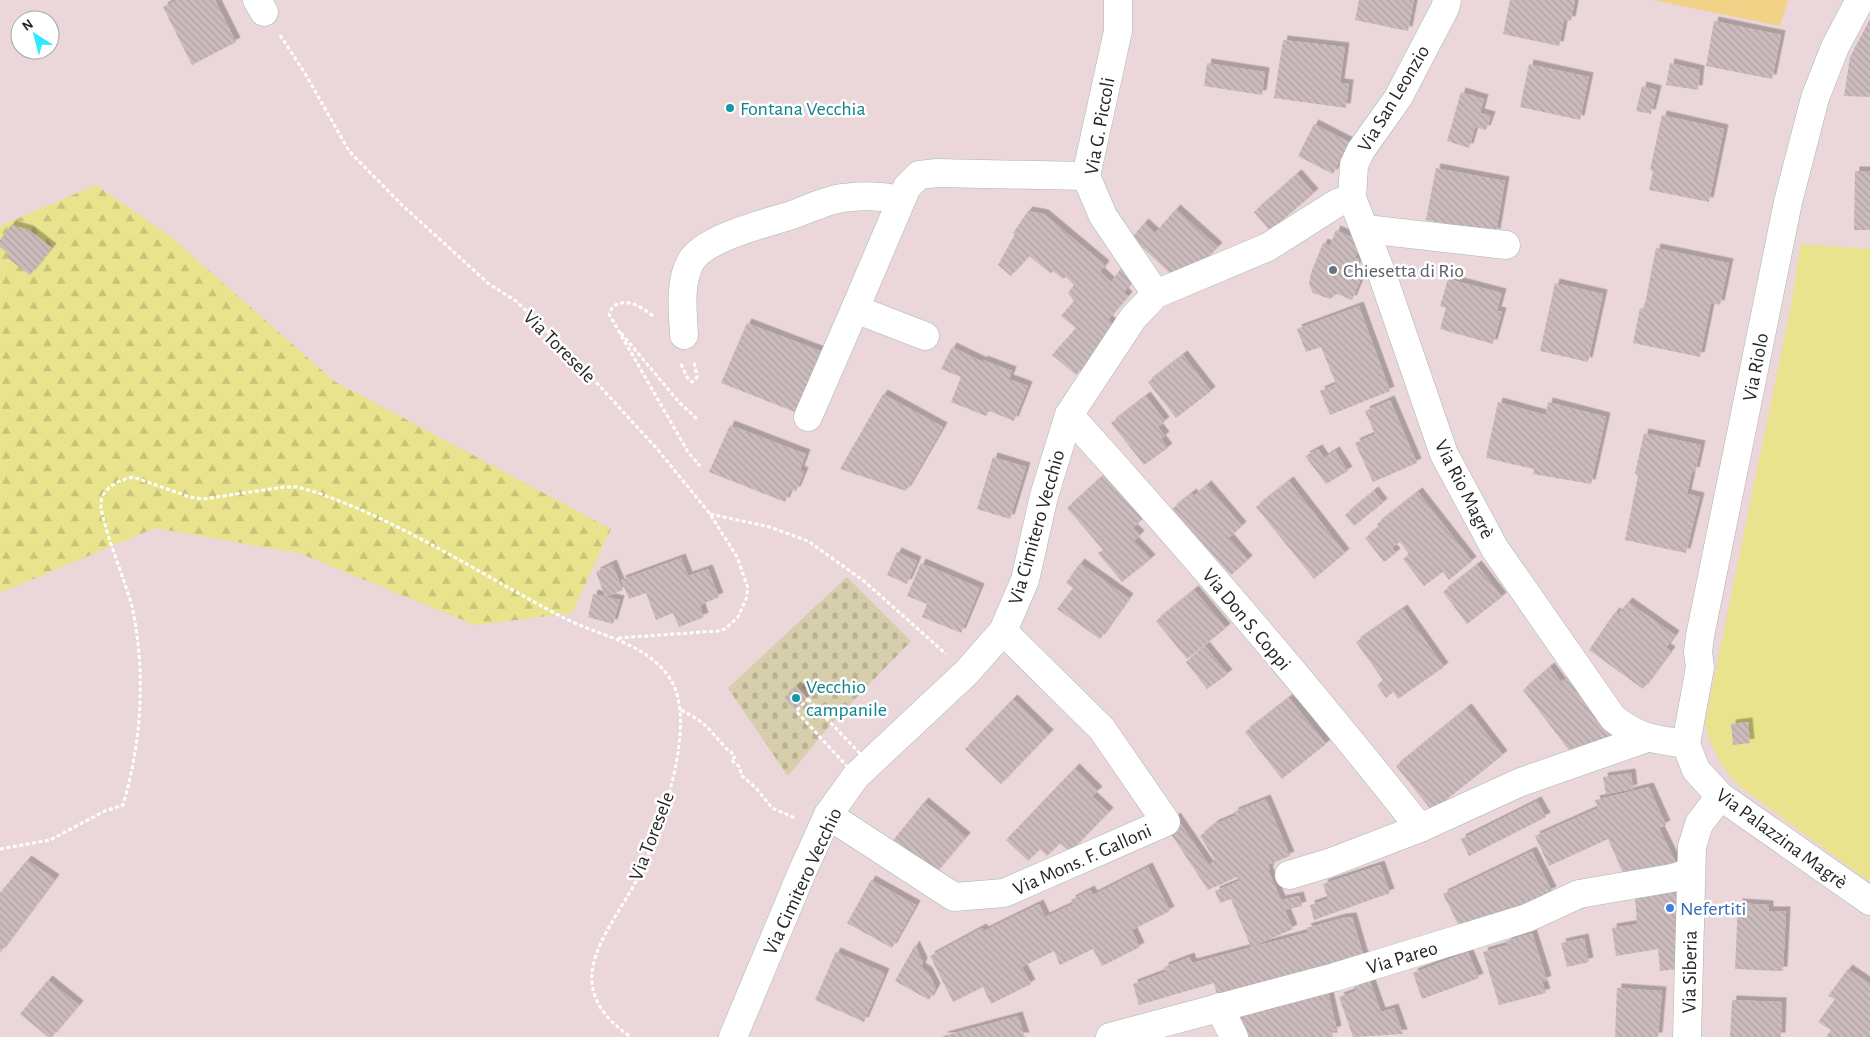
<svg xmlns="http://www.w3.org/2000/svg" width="1870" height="1037" viewBox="0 0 1870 1037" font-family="'Alegreya Sans',sans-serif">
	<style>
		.grass { fill: #e8e38c }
		.forest { fill: url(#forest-firs) }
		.cemetery { fill: url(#cemetery-stones) }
		.pitch { fill: #f1d286 }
		.building { fill: url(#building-back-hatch); filter: url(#shadow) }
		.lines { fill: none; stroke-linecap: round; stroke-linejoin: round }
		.minor-casing { stroke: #a7b7b9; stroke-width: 29 }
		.path { stroke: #fff; stroke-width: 3; stroke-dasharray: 4 2.5; stroke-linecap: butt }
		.minor { stroke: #fff; stroke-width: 28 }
		.culture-dot { fill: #0f9aa8; stroke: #fff; stroke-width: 2 }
		.worship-dot { fill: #6b7280; stroke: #fff; stroke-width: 2 }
		.shop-dot { fill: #3f7fe0; stroke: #fff; stroke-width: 2 }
		.labels { text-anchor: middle; stroke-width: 5; stroke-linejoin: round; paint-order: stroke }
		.street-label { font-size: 20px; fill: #262626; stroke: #fff }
		.culture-label { font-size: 20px; fill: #0d838f; stroke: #fff; text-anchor: start }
		.worship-label { font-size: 20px; fill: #5b616d; stroke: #fff; text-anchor: start }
		.shop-label { font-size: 20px; fill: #366cbe; stroke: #fff; text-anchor: start }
	</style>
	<defs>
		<pattern id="forest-firs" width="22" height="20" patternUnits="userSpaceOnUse" patternTransform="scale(1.25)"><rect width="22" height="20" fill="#e8e38c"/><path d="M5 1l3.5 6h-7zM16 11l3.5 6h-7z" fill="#c7c379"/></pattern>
		<pattern id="cemetery-stones" width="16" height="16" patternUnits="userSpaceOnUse" patternTransform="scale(1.25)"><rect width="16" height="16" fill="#d7ceab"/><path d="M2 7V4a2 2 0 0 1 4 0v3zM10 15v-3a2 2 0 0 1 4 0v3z" fill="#b8b193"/></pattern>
		<pattern id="building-back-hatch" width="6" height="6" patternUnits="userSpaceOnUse" patternTransform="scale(1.25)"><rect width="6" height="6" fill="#ccbbbd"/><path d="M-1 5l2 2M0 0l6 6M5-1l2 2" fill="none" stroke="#afa1a2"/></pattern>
		<filter id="shadow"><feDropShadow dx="4.5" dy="-4.5" stdDeviation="0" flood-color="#0004"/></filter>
	</defs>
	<rect width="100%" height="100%" fill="#ebd6d9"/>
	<path class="grass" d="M1801,244L1870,249V882L1738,785C1720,764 1711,750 1705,723L1791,305Z"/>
	<polygon class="forest" points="96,185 170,236 334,381 611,529 572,613 475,625 299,553 155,528 0,593 0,226"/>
	<polygon class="cemetery" points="847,577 911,641 831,724 788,776 728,688"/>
	<polygon class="pitch" points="1653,0 1788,0 1780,26"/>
	<g class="building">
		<polygon points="177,0 215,0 236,42 192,65 163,7"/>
		<polygon points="1359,0 1414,0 1408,31 1355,20"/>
		<polygon points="1510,0 1575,0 1571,21 1564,20 1559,46 1503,34"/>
		<polygon points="1870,19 1870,97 1844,96 1850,57"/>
		<polygon points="1714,21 1781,35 1772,79 1706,66"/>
		<polygon points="1283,40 1345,47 1340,83 1349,84 1346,108 1274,98"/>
		<polygon points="1207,63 1265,72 1262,95 1204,86"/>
		<polygon points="1670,63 1700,70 1698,90 1666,85"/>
		<polygon points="1529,64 1589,77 1580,120 1520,107"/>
		<polygon points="1642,86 1657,90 1651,114 1636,111"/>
		<polygon points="1461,92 1484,99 1480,113 1491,116 1486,130 1475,127 1469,148 1447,141"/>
		<polygon points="1662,115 1724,129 1709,202 1649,190 1653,171 1650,170"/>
		<polygon points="1314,124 1349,142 1333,174 1298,156"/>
		<polygon points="1436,168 1505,181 1496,233 1426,220"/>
		<polygon points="1855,171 1870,171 1870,230 1854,230"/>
		<polygon points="1297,174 1314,193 1270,231 1254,212"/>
		<polygon points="1176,209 1218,247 1198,267 1171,274 1132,238 1144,223 1155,233"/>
		<polygon points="1028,211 1044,214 1105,265 1100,272 1111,282 1124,264 1134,279 1124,292 1128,296 1108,320 1117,327 1076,375 1052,355 1076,328 1061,316 1074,301 1068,293 1074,285 1066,277 1063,279 1053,271 1051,274 1029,256 1011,276 998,265 1015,234 1013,233"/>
		<polygon points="11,225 29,230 52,248 30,275 6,257 9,254 0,247 0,240"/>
		<polygon points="1336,230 1362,242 1355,258 1359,259 1352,277 1360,281 1352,300 1337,294 1330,299 1313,293 1309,284 1311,273 1323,243 1330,246"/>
		<polygon points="1656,248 1729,263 1720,305 1711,303 1700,357 1633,343 1640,308 1644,309"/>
		<polygon points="1448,279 1502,293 1497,311 1502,312 1493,344 1440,329 1446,308 1440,306"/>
		<polygon points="1555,283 1603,294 1588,362 1540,351"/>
		<polygon points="1359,306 1390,391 1330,415 1320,391 1336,384 1321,347 1306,352 1297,329"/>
		<polygon points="747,323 823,352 795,412 721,383"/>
		<polygon points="952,347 983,362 983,360 1012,371 1009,379 1028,386 1014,421 989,411 986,416 951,402 961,377 941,369"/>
		<polygon points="1183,355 1211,391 1176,418 1148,382"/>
		<polygon points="883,394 943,427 906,491 840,469"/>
		<polygon points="1146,396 1165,421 1158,427 1165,436 1161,439 1168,448 1144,465 1111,423"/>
		<polygon points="1390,400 1417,463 1373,482 1355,443 1375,434 1365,411"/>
		<polygon points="1498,402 1546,415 1548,402 1606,417 1591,484 1533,474 1534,469 1486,458"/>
		<polygon points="730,425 806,454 800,470 804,472 796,491 790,490 785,502 709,472"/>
		<polygon points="1644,433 1701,445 1695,472 1692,471 1687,494 1700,497 1686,553 1625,540 1638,476 1635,473"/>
		<polygon points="1318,449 1324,458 1335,451 1348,471 1326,484 1305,456"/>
		<polygon points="993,457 1026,467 1010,519 977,509"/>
		<polygon points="1109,470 1146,516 1133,528 1140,535 1134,541 1151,559 1122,582 1098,553 1103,550 1067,508"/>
		<polygon points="1289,481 1345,553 1314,579 1256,507"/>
		<polygon points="1207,485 1242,526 1229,538 1248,560 1231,575 1172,509 1192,493 1194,496"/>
		<polygon points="1374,491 1383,503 1354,526 1345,515"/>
		<polygon points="1418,492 1472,561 1449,580 1443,572 1424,586 1403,559 1409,554 1400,542 1392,548 1396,553 1384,562 1365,538 1379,527 1377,524"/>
		<polygon points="897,552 917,561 907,584 887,575"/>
		<polygon points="681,558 688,576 708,569 719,597 700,605 704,617 679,627 673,613 656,620 646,593 629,599 621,580"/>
		<polygon points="921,563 980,588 961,633 922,617 927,604 907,596"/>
		<polygon points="1080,563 1129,598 1100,639 1057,609 1073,588 1066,583"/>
		<polygon points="612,564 623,590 605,597 596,572"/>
		<polygon points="1477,565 1502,597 1467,624 1443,592"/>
		<polygon points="1194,590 1226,628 1187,659 1156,621"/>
		<polygon points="593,594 620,600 613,624 588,617"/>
		<polygon points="1628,602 1675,635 1666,648 1671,651 1643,689 1589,650 1615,612 1618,614"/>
		<polygon points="1403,609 1444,667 1398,699 1393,692 1386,698 1377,685 1383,680 1356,642"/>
		<polygon points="1205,646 1228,674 1207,689 1186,662"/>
		<polygon points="1550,667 1561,682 1576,671 1622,735 1575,758 1523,690"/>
		<polygon points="796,686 807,698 795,710 784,698"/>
		<polygon points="1289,698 1326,744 1282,779 1245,732"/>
		<polygon points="1013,699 1049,734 1001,784 965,749"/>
		<polygon points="1467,708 1503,755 1432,811 1396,766"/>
		<polygon points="1748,722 1750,743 1733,745 1731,724"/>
		<polygon points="1075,768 1098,791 1092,796 1109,812 1070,852 1060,843 1047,856 1040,849 1028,861 1006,840"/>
		<polygon points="1631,773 1633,789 1606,794 1603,777"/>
		<polygon points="1649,787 1666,825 1659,828 1677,865 1627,882 1608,839 1549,866 1535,836 1598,808 1595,800"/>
		<polygon points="1266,799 1290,856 1268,865 1270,869 1268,870 1281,900 1299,896 1302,906 1285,910 1293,929 1251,947 1231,899 1220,903 1215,891 1239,881 1237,877 1208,890 1165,825 1176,817 1209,865 1215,860 1200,836 1215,824 1234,816 1234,812"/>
		<polygon points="1537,801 1546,817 1469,856 1461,839"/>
		<polygon points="924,802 966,837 932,877 891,843"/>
		<polygon points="1532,851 1552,891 1482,926 1461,930 1443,894"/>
		<polygon points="27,860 55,879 0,953 0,893"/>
		<polygon points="1380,865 1390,893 1314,920 1310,905 1328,899 1323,884"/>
		<polygon points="1148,867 1170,911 1132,930 1140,947 1102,966 1093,949 1060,965 1054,951 1022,967 1031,984 991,1004 983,987 953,1002 930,956 982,928 984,931 1039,904 1045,917 1073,904 1071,900 1090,890 1093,895"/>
		<polygon points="871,880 916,905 892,948 847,923"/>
		<polygon points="1680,892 1687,968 1660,971 1658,949 1616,956 1612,928 1637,924 1635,896"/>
		<polygon points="1738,903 1769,905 1769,911 1786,911 1783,971 1735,969"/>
		<polygon points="1352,917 1364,957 1218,999 1214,983 1139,1005 1133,984 1165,972 1164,967 1190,957 1192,963 1309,932 1306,928 1342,918"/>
		<polygon points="1532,933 1547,980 1542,982 1546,993 1499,1005 1483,952 1507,945 1506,941"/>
		<polygon points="1584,938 1589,962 1567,967 1561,943"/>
		<polygon points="915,945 923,962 921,967 928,972 936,988 929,1000 895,981"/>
		<polygon points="836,952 885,973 864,1022 815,1000"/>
		<polygon points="1468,952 1479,978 1422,999 1413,973"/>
		<polygon points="1848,969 1870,984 1870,1037 1826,1037 1831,1030 1818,1022 1835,999 1828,996"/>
		<polygon points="48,980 79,1005 52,1037 48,1037 20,1014"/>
		<polygon points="1370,981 1381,1012 1394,1008 1403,1034 1353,1037 1339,997 1356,991 1354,987"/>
		<polygon points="1327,987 1337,1030 1332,1032 1333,1037 1246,1037 1237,1013"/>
		<polygon points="1617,988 1662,991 1658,1037 1615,1037"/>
		<polygon points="1732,1000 1782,1002 1781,1037 1730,1037"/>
		<polygon points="1018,1016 1025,1037 943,1037 943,1036"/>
	</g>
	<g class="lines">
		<g class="minor-casing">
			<g id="minor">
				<polyline points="257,0 264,12"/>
				<polyline points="1118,0 1118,31 1086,176 1103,216 1156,294"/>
				<path d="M1447,0L1445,8L1398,98L1361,150L1354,165L1352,198L1383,277L1444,454L1495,549L1613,718C1639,739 1655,739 1686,744"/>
				<polyline points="1860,0 1835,47 1815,98 1788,202 1700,636 1698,652 1700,667 1686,744 1696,770 1720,796 1870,901"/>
				<polyline points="1366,229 1506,245"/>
				<path d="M684,335C683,313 679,284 690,263C702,238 767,223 792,215C809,209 826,200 843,198C862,195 882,196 900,200"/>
				<polyline points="925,336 855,309 907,187 919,175 937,173 1086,176"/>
				<path d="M1069,415C1190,549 1308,686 1420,828"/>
				<polyline points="808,417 855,309"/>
				<polyline points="828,815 954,897 1004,893 1166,822 1102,729 1003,631"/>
				<polyline points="1289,875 1329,863 1420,828 1521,782 1647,738"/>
				<polyline points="1219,1007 1234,1037"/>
				<polyline points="733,1037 803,870 828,815 856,776 967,672 1003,631 1025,580 1044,496 1069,415 1133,318 1156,294 1268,247 1337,203 1352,198"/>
				<polyline points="1110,1037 1335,977 1456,940 1527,918 1579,894 1672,878 1691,872"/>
				<polyline points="1687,1037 1692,847 1699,824 1720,796"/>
			</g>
		</g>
		<g class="path">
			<polyline points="280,35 306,75 349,151 402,205 489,284 516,301 565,348 658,450 710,514 737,557 748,588 746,599 738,617 725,629 718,631 618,638"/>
			<path d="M653,316C640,306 629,298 613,306L609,314L688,452L700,466"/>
			<polyline points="621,333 679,402 697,419"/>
			<polyline points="681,364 687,377 692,382 697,377 694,361"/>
			<polyline points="710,514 770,527 808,541 864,581 946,654"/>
			<polygon points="808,699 868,762 856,776 796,711"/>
			<path d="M681,710C706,723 707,727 724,746C728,751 732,751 735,757L731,760L740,767L741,775L756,788L772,808L795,818"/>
			<path d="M0,849L50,840L105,811L123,805C142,740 146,673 132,606C127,586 98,515 101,501C105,486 120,480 133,477L190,497L203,499L284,487H297L315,492C403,522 480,574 562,617C598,636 647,642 671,680C697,723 663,821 644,865C617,927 549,981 631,1037"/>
		</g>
		<use href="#minor" class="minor"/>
	</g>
	<g class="culture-dot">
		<circle cx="730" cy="108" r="5"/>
		<circle cx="796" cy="698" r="5"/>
	</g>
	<circle class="worship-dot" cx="1333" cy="270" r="5"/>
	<circle class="shop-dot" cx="1670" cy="908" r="5"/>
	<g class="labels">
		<g class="street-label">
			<text transform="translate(1393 98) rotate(-59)" y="7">Via San Leonzio</text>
			<text transform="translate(1099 126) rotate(-80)" y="7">Via G. Piccoli</text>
			<text transform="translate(560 346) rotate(45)" y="7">Via Toresele</text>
			<text transform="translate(1755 367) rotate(-79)" y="7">Via Riolo</text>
			<text transform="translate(1465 489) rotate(63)" y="7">Via Rio Magrè</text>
			<text transform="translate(1036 527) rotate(-74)" y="7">Via Cimitero Vecchio</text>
			<text transform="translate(1247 619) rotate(50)" y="7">Via Don S. Coppi</text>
			<text transform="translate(651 836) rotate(-69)" y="7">Via Toresele</text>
			<text transform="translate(1782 838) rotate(36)" y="7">Via Palazzina Magrè</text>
			<text transform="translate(1082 859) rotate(-24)" y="7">Via Mons. F. Galloni</text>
			<text transform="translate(802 881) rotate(-65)" y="7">Via Cimitero Vecchio</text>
			<text transform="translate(1402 957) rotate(-17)" y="7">Via Pareo</text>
			<text transform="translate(1689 972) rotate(-89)" y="7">Via Siberia</text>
		</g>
		<g class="culture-label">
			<text x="740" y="115">Fontana Vecchia</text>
			<text x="806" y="693">Vecchio<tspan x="806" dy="23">campanile</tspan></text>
		</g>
		<g class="worship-label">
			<text x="1343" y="277">Chiesetta di Rio</text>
		</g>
		<g class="shop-label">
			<text x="1680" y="915">Nefertiti</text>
		</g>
	</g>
	<g transform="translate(35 35) rotate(324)"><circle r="24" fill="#ffffff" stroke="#a8a8a8"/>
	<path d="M0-4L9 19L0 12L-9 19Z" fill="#2fe9ff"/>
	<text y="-8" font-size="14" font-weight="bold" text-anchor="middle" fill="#262626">N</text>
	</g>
</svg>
